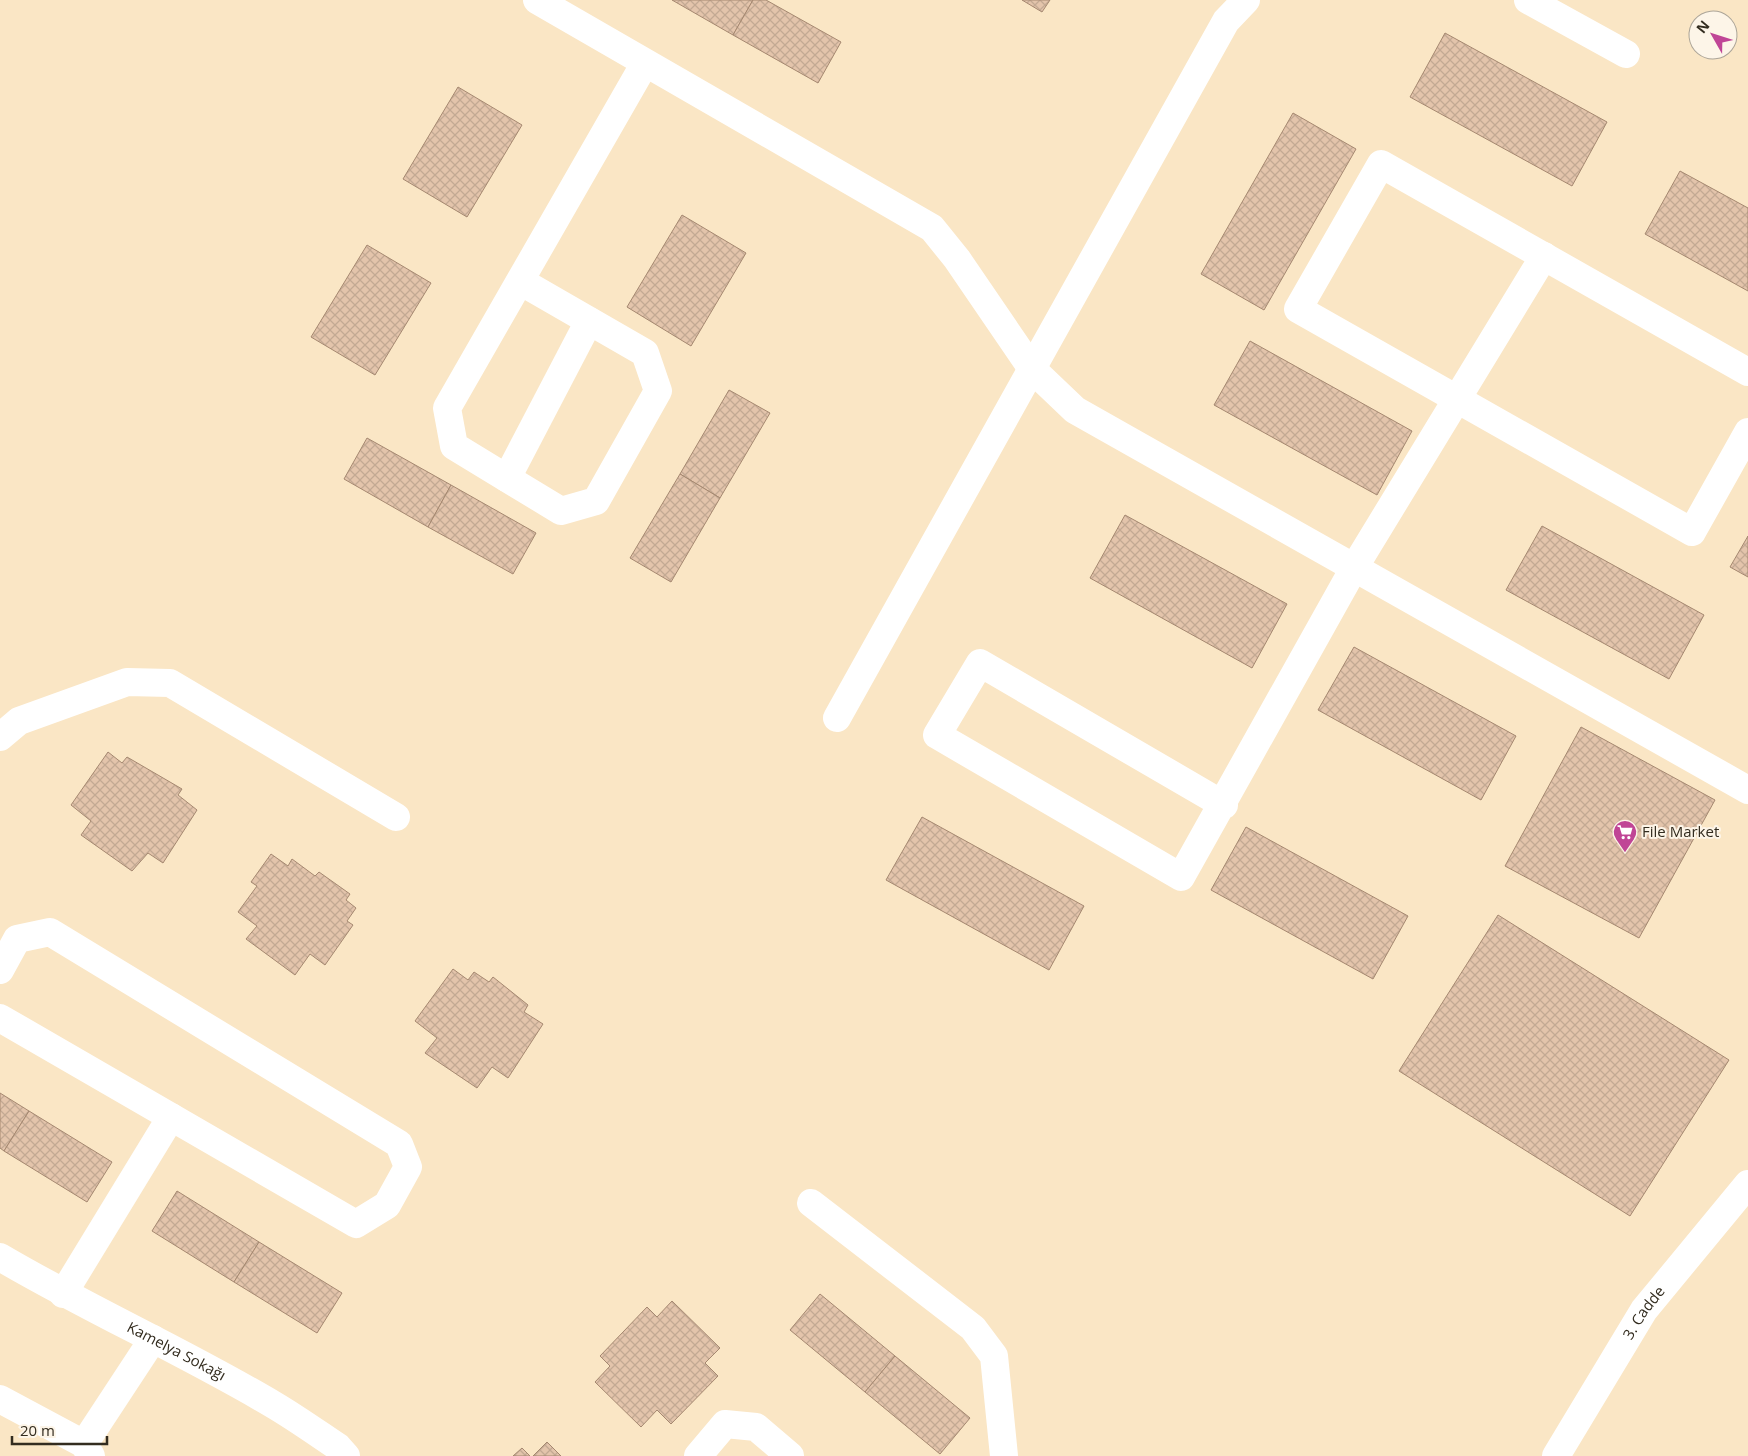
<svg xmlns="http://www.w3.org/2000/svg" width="1748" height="1456" viewBox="0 0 1748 1456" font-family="'Open Sans',sans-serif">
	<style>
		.building { fill: url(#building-cross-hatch); stroke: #a58870 }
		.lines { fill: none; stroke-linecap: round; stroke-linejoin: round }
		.minor { stroke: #fff; stroke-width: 28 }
		.labels { text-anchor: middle; stroke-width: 4; stroke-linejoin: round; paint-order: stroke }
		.poi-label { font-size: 15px; fill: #332c1f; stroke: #fdf5e8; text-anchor: start }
		.street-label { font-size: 15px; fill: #332c1f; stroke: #fdf5e8 }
	</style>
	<defs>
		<pattern id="building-cross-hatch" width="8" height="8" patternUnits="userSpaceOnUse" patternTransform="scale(1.25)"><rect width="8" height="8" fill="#e3c4ab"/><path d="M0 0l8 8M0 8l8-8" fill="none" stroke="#c3a993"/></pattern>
	</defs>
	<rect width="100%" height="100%" fill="#fae6c5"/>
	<g class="building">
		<polygon points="672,0 753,0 733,35"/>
		<polygon points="753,0 766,0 841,42 818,83 733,35"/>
		<polygon points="1022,0 1050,0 1042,12"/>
		<polygon points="1445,33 1607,122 1572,186 1410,97"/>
		<polygon points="458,87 522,125 467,217 403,179"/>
		<polygon points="1293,113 1356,149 1264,310 1201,274"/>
		<polygon points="1680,171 1748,208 1748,291 1645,234"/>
		<polygon points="682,215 746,253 691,346 627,307"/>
		<polygon points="367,245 431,283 375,375 311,337"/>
		<polygon points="1250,341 1412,431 1377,495 1214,405"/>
		<polygon points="729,390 770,413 720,498 680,474"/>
		<polygon points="367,438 451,485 428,527 344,479"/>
		<polygon points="680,474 720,498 671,582 630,558"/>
		<polygon points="451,485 536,533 513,574 428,527"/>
		<polygon points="1125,515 1287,604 1252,668 1090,578"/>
		<polygon points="1542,526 1704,615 1669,679 1506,590"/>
		<polygon points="1748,536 1748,577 1730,567"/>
		<polygon points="1354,647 1516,736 1481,800 1318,710"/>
		<polygon points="1581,727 1715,800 1639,938 1505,866"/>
		<polygon points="108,752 122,763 127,757 182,789 178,795 197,810 163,863 148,853 132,871 81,835 91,821 71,805"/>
		<polygon points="922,817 1084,906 1049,970 886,880"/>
		<polygon points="1246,827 1408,916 1373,979 1211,890"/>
		<polygon points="271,854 288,866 292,859 315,876 319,872 350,894 346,900 356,908 347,921 353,925 325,965 310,954 295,975 246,939 257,926 238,912 257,886 251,882"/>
		<polygon points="1498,915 1729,1060 1630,1216 1399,1071"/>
		<polygon points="453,969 468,980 474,972 489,982 493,977 528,1005 524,1012 543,1024 508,1078 492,1067 477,1088 425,1053 437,1038 415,1021"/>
		<polygon points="0,1093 29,1111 4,1151 0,1148"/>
		<polygon points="29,1111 112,1162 87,1202 4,1151"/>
		<polygon points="177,1191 259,1242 234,1282 152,1231"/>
		<polygon points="259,1242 342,1293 317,1333 234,1282"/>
		<polygon points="820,1294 895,1356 865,1392 790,1330"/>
		<polygon points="672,1301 720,1348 705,1363 718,1376 671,1424 657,1410 641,1427 595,1382 610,1366 600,1356 647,1307 657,1317"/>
		<polygon points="895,1356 970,1418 940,1454 865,1392"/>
		<polygon points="547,1442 561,1456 533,1456"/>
		<polygon points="522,1448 530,1456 513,1456"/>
	</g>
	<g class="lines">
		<g class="minor">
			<polyline points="537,0 932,228 957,259 1032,369 1075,410 1748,790"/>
			<polyline points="1528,0 1626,54"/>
			<polyline points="520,281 645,353 658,391 596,501 561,511 454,446 447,408 645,63"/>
			<polyline points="1748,372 1381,164 1298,309 1692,532 1748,432"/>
			<polyline points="507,478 589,321"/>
			<polyline points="837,718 1226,21 1246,0"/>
			<polyline points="0,737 19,721 127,682 170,683 396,817"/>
			<polyline points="1224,805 980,663 937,735 1181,877 1354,568 1544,256"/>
			<polyline points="0,970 17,939 50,932 399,1144 408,1167 387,1205 356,1224 0,1018"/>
			<polyline points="811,1203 973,1328 994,1356 1004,1456"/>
			<path id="s1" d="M0,1257C90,1310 185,1352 274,1405C296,1418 317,1433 338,1447L346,1456"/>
			<polyline points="63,1294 171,1117"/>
			<polyline points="0,1399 84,1444"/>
			<polyline points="91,1456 84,1444 153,1339"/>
			<polyline points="698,1456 725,1424 756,1427 790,1456"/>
			<path id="s2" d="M1556,1456L1644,1310L1748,1184"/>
		</g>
	</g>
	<defs>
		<g id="supermarket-pin" transform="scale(1.25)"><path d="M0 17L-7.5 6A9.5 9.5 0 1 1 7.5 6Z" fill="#c04596" stroke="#fdf5e8"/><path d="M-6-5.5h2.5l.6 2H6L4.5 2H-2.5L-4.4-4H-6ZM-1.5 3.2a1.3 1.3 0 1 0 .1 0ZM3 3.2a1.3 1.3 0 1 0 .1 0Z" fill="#fff"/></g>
	</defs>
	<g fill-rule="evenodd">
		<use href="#supermarket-pin" x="1625" y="832"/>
	</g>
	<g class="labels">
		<g class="poi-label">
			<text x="1642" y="837">File Market</text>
		</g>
		<g class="street-label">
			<text dy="5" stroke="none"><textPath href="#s2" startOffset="168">3. Cadde</textPath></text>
			<text dy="5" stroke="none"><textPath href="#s1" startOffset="200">Kamelya Sokağı</textPath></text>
		</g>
	</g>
	<g transform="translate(1713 35) rotate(309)"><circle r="24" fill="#fdf5e8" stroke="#aca598"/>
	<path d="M0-4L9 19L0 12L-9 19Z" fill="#c04596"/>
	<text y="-8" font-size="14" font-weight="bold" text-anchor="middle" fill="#332c1f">N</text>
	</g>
	<path d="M12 1436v8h95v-8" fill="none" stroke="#332c1f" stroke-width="2.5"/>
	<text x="20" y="1436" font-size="15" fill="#332c1f" stroke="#fdf5e8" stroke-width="4" paint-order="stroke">20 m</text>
</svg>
